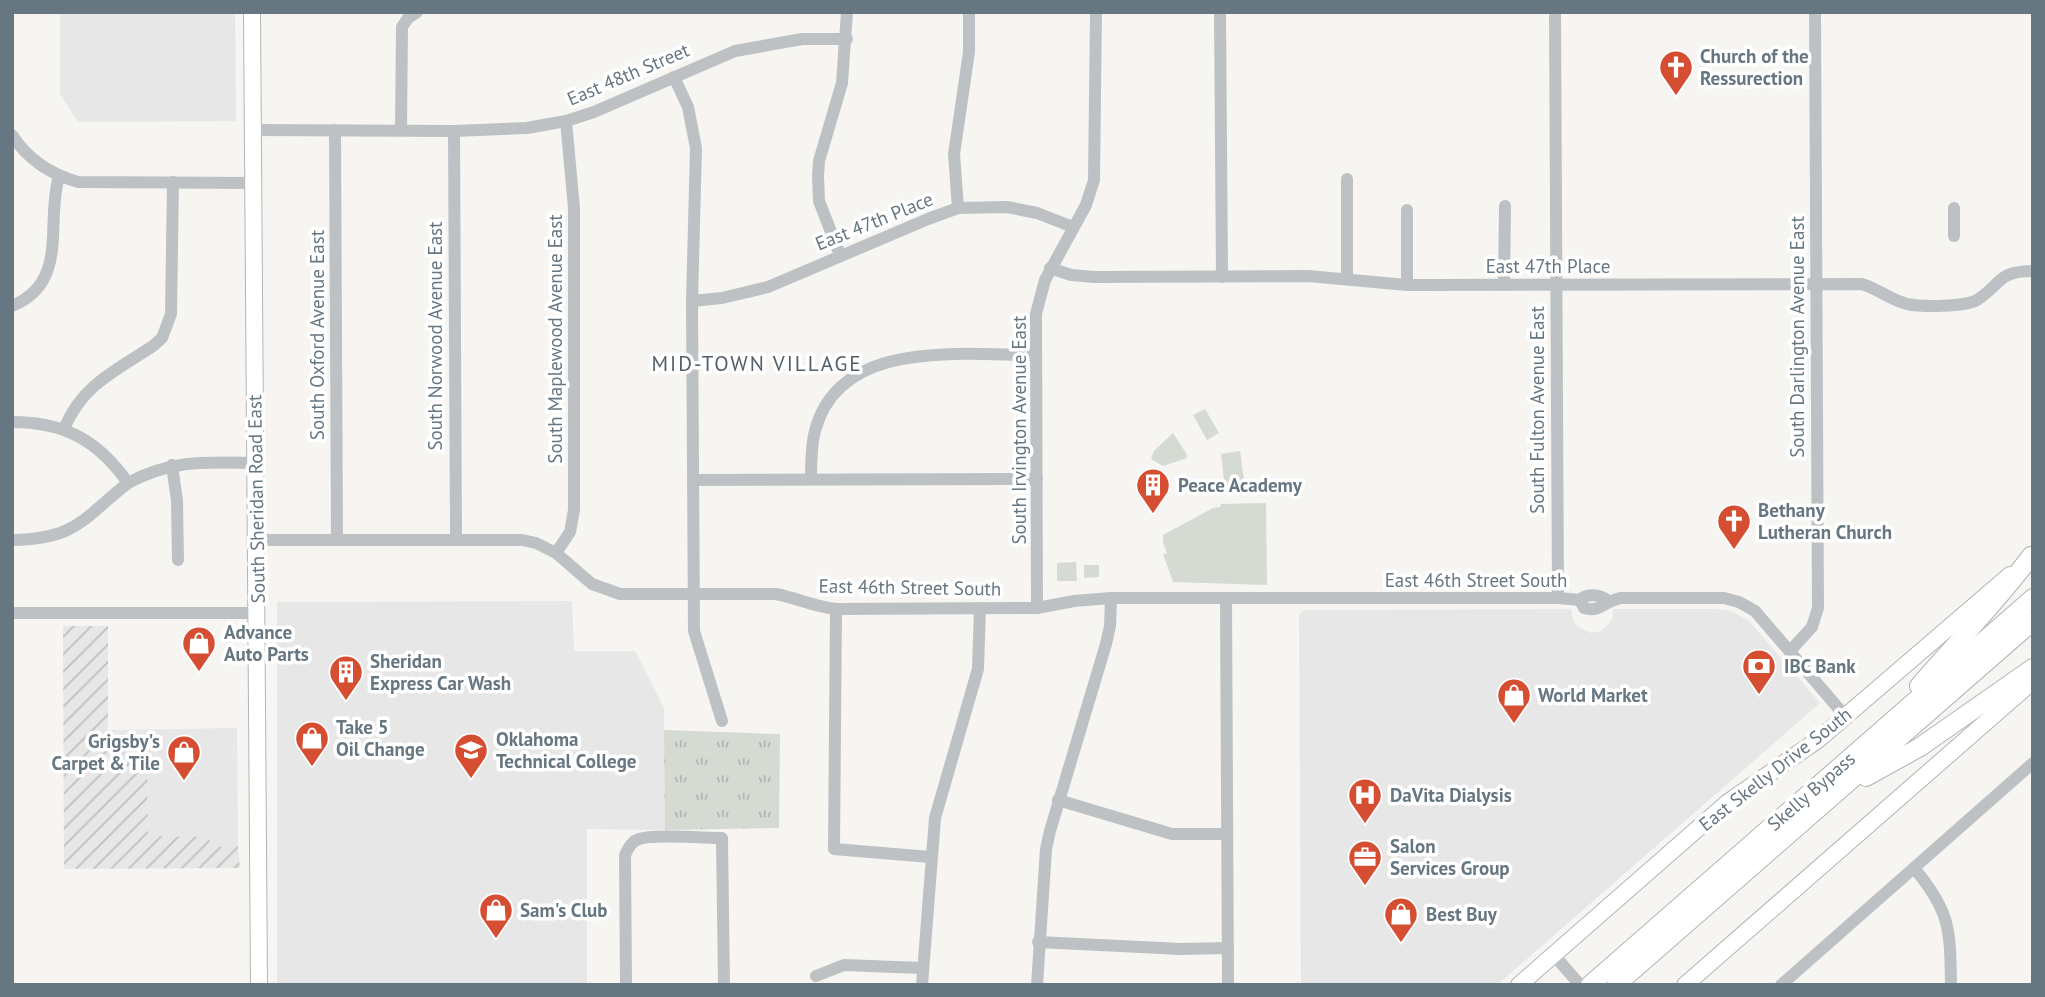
<svg xmlns="http://www.w3.org/2000/svg" width="2045" height="997" viewBox="0 0 2045 997" font-family="'PT Sans',sans-serif">
	<style>
		.built { fill: #e6e7e6 }
		.industrial { fill: url(#industrial-furrows) }
		.grass { fill: url(#grass-tufts) }
		.green { fill: #d5dad2 }
		.lines { fill: none; stroke-linecap: round; stroke-linejoin: round }
		.major-casing { stroke: #b0b5b8; stroke-width: 18 }
		.highway-casing { stroke: #b0b4b7; stroke-width: 20 }
		.minor { stroke: #bdc1c4; stroke-width: 12 }
		.major { stroke: #fff; stroke-width: 16 }
		.highway { stroke: #fff; stroke-width: 18 }
		.labels { text-anchor: middle; stroke-width: 7; stroke-linejoin: round; paint-order: stroke }
		.poi-label { font-size: 19px; font-weight: bold; fill: #677781; stroke: #fff; text-anchor: start }
		.street-label { font-size: 19px; fill: #677781; stroke: #fff }
		.neighbourhood-label { font-size: 21px; letter-spacing: 2px; fill: #546067; stroke: #fff }
	</style>
	<defs>
		<pattern id="industrial-furrows" width="10" height="10" patternUnits="userSpaceOnUse" patternTransform="scale(1.75)"><rect width="10" height="10" fill="#e6e7e6"/><path d="M-1 1l2-2M0 10L10 0M9 11l2-2" fill="none" stroke="#bec0c0"/></pattern>
		<pattern id="grass-tufts" width="24" height="20" patternUnits="userSpaceOnUse" patternTransform="scale(1.75)"><rect width="24" height="20" fill="#d5dad2"/><path d="M3 7l-1-3M5 7V3M7 7l1-3M15 17l-1-3M17 17v-4M19 17l1-3" fill="none" stroke="#b1b6b0"/></pattern>
	</defs>
	<rect width="100%" height="100%" fill="#f6f5f2"/>
	<g class="built">
		<polygon points="60,12 235,12 236,121 78,122 60,94"/>
		<polygon points="572,601 574,651 635,651 664,708 665,830 587,829 587,985 277,985 277,602"/>
		<polygon points="1571,609 1573,619 1577,626 1591,633 1601,631 1607,626 1612,619 1613,609 1716,609 1731,611 1749,621 1820,703 1497,985 1301,985 1299,615 1304,610"/>
		<polygon points="237,728 238,846 209,847 209,837 148,837 147,748 108,748 108,730"/>
	</g>
	<polygon class="industrial" points="63,626 108,626 108,747 147,747 148,836 209,837 210,847 238,846 240,868 64,869"/>
	<polygon class="grass" points="664,730 780,734 779,828 665,830"/>
	<g class="green">
		<polygon points="1205,409 1219,433 1207,440 1193,415"/>
		<polygon points="1173,433 1186,453 1187,458 1163,466 1151,459 1154,451"/>
		<polygon points="1240,451 1245,487 1225,489 1221,454"/>
		<polygon points="1266,503 1267,585 1173,582 1163,554 1167,553 1163,543 1163,535 1213,508 1220,507 1221,504"/>
		<polygon points="1076,562 1077,581 1057,581 1057,563"/>
		<polygon points="1084,565 1099,565 1099,577 1084,578"/>
	</g>
	<g class="lines">
		<g class="major-casing">
			<g id="major">
				<polyline points="252,12 259,985"/>
				<polyline points="1519,985 1727,803 1819,739 2010,575"/>
				<polyline points="1685,985 2033,681"/>
			</g>
		</g>
		<g class="highway-casing">
			<g id="highway">
				<path d="M1919,686C1956,643 1997,602 2031,556"/>
				<polyline points="1866,777 1920,747 2033,668"/>
				<polyline points="1590,985 2033,598"/>
				<polyline points="1616,985 2033,621"/>
			</g>
		</g>
		<g class="minor">
			<polyline points="1220,12 1222,277"/>
			<polyline points="1555,12 1558,598"/>
			<polyline points="674,77 688,107 696,148 692,301 694,631 722,721"/>
			<polyline points="401,129 402,27 408,18 417,12"/>
			<polyline points="253,130 454,131 527,128 566,121 594,112 735,51 802,39 847,39"/>
			<polyline points="335,130 337,540"/>
			<polyline points="454,131 456,540"/>
			<path d="M12,135C28,160 50,174 78,182L254,183"/>
			<polyline points="1347,179 1347,279"/>
			<polyline points="958,208 954,154 969,52 969,12"/>
			<polyline points="1407,210 1407,285"/>
			<polyline points="1954,236 1954,208"/>
			<polyline points="840,255 819,201 818,176 819,161 842,83 847,12"/>
			<path d="M1050,268L1071,275L1094,277L1308,276L1407,285L1862,284C1878,289 1891,300 1907,304C1922,307 1965,307 1977,300C2002,284 1997,271 2033,271"/>
			<polyline points="1504,285 1505,206"/>
			<polyline points="692,301 722,298 768,287 928,219 958,208 1007,207 1037,213 1073,227"/>
			<path d="M12,306C70,282 45,223 59,176"/>
			<path d="M12,422C64,422 98,440 128,483C172,459 207,462 255,463"/>
			<path d="M64,429C82,385 115,371 153,346L162,338L171,314L173,182"/>
			<polyline points="172,465 177,501 178,560"/>
			<path d="M811,479C811,463 811,446 815,431C839,338 962,355 1035,355"/>
			<polyline points="693,480 1037,479"/>
			<path d="M12,540C77,539 82,519 128,483"/>
			<path d="M257,540H522L536,543L556,553L592,584L620,594H776C797,598 814,607 836,609L1037,608L1074,601L1111,598H1558L1580,600C1587,592 1601,595 1608,601"/>
			<polyline points="556,553 570,532 574,510 574,208 566,121"/>
			<polyline points="1226,598 1228,985"/>
			<path d="M1580,600L1584,608C1600,613 1604,601 1621,598H1724L1739,602L1755,611L1845,716"/>
			<polyline points="1037,608 1036,314 1045,280 1086,205 1094,180 1096,12"/>
			<polyline points="836,609 834,849 930,857"/>
			<polyline points="12,613 258,613"/>
			<polyline points="1790,651 1812,627 1818,608 1815,12"/>
			<polyline points="1058,800 1172,834 1227,834"/>
			<path d="M1914,868C1951,912 1950,930 1951,985"/>
			<polyline points="1038,942 1181,949 1228,948"/>
			<polyline points="1554,955 1580,985"/>
			<polyline points="816,976 844,965 922,968"/>
			<path d="M626,985L625,855C628,848 632,841 639,839C653,834 705,838 722,838L724,985"/>
			<polyline points="922,985 935,818 978,669 980,608"/>
			<polyline points="1037,985 1046,849 1050,831 1106,644 1110,626 1111,598"/>
			<polyline points="1781,985 2033,763"/>
		</g>
		<use href="#major" class="major"/>
		<use href="#highway" class="highway"/>
	</g>
	<defs>
		<g id="church-pin" transform="scale(1.75)"><path d="M0 17L-7.5 6A9.5 9.5 0 1 1 7.5 6Z" fill="#d64e32" stroke="#fff"/><path d="M-1.2-6h2.4v3.5h3.3v2.4h-3.3V6h-2.4V-.1h-3.3v-2.4h3.3Z" fill="#fff"/></g>
		<g id="building-pin" transform="scale(1.75)"><path d="M0 17L-7.5 6A9.5 9.5 0 1 1 7.5 6Z" fill="#d64e32" stroke="#fff"/><path d="M-4-6H4V6H1V3H-1V6H-4ZM-2.5-4.3h1.7v1.8h-1.7ZM.8-4.3h1.7v1.8H.8ZM-2.5-1h1.7V.8h-1.7ZM.8-1h1.7V.8H.8Z" fill="#fff"/></g>
		<g id="shop-pin" transform="scale(1.75)"><path d="M0 17L-7.5 6A9.5 9.5 0 1 1 7.5 6Z" fill="#d64e32" stroke="#fff"/><path d="M-5-2.5h2.3a2.7 3.5 0 0 1 5.4 0H5L5.5 6h-11ZM-1.5-2.5h3a1.5 2.3 0 0 0-3 0Z" fill="#fff"/></g>
		<g id="bank-pin" transform="scale(1.75)"><path d="M0 17L-7.5 6A9.5 9.5 0 1 1 7.5 6Z" fill="#d64e32" stroke="#fff"/><path d="M-6-4H6V4H-6ZM0-2.3a2.3 2.3 0 1 0 0 4.6a2.3 2.3 0 1 0 0-4.6Z" fill="#fff"/></g>
		<g id="university-pin" transform="scale(1.75)"><path d="M0 17L-7.5 6A9.5 9.5 0 1 1 7.5 6Z" fill="#d64e32" stroke="#fff"/><path d="M0-5L7-2L0 1L-7-2ZM-4 1L0 2.5L4 1V4Q0 6-4 4Z" fill="#fff"/></g>
		<g id="hospital-pin" transform="scale(1.75)"><path d="M0 17L-7.5 6A9.5 9.5 0 1 1 7.5 6Z" fill="#d64e32" stroke="#fff"/><path d="M-5-5h3v3.5h4V-5h3V5h-3V1.5h-4V5h-3Z" fill="#fff"/></g>
		<g id="office-pin" transform="scale(1.75)"><path d="M0 17L-7.5 6A9.5 9.5 0 1 1 7.5 6Z" fill="#d64e32" stroke="#fff"/><path d="M-6-3h4V-5.5h4V-3h4V5H-6ZM-1-4.5V-3h2v-1.5ZM-6 0V1H6V0Z" fill="#fff"/></g>
	</defs>
	<g fill-rule="evenodd">
		<use href="#church-pin" x="1676" y="67"/>
		<use href="#building-pin" x="1153" y="485"/>
		<use href="#church-pin" x="1734" y="521"/>
		<use href="#shop-pin" x="199" y="643"/>
		<use href="#bank-pin" x="1759" y="666"/>
		<use href="#building-pin" x="346" y="672"/>
		<use href="#shop-pin" x="1514" y="695"/>
		<use href="#shop-pin" x="312" y="738"/>
		<use href="#university-pin" x="471" y="750"/>
		<use href="#shop-pin" x="184" y="752"/>
		<use href="#hospital-pin" x="1365" y="795"/>
		<use href="#office-pin" x="1365" y="857"/>
		<use href="#shop-pin" x="496" y="910"/>
		<use href="#shop-pin" x="1401" y="914"/>
	</g>
	<g class="labels">
		<g class="poi-label">
			<text x="1700" y="63">Church of the<tspan x="1700" dy="22">Ressurection</tspan></text>
			<text x="1178" y="492">Peace Academy</text>
			<text x="1758" y="517">Bethany<tspan x="1758" dy="22">Lutheran Church</tspan></text>
			<text x="224" y="639">Advance<tspan x="224" dy="22">Auto Parts</tspan></text>
			<text x="370" y="668">Sheridan<tspan x="370" dy="22">Express Car Wash</tspan></text>
			<text x="1784" y="673">IBC Bank</text>
			<text x="1538" y="702">World Market</text>
			<text x="336" y="734">Take 5<tspan x="336" dy="22">Oil Change</tspan></text>
			<text x="496" y="746">Oklahoma<tspan x="496" dy="22">Technical College</tspan></text>
			<text x="160" y="748" text-anchor="end">Grigsby's<tspan x="160" dy="22">Carpet &amp; Tile</tspan></text>
			<text x="1390" y="802">DaVita Dialysis</text>
			<text x="1390" y="853">Salon<tspan x="1390" dy="22">Services Group</tspan></text>
			<text x="520" y="917">Sam's Club</text>
			<text x="1426" y="921">Best Buy</text>
		</g>
		<g class="street-label">
			<text transform="translate(628 74) rotate(-23)" y="7">East 48th Street</text>
			<text transform="translate(874 221) rotate(-22)" y="7">East 47th Place</text>
			<text x="1548" y="273">East 47th Place</text>
			<text transform="translate(317 335) rotate(-90)" y="7">South Oxford Avenue East</text>
			<text transform="translate(435 336) rotate(-90)" y="7">South Norwood Avenue East</text>
			<text transform="translate(1797 337) rotate(-90)" y="7">South Darlington Avenue East</text>
			<text transform="translate(555 339) rotate(-90)" y="7">South Maplewood Avenue East</text>
			<text transform="translate(1537 410) rotate(-90)" y="7">South Fulton Avenue East</text>
			<text transform="translate(1019 430) rotate(-90)" y="7">South Irvington Avenue East</text>
			<text transform="translate(256 499) rotate(-91)" y="7">South Sheridan Road East</text>
			<text x="1476" y="587">East 46th Street South</text>
			<text transform="translate(910 587) rotate(1)" y="7">East 46th Street South</text>
			<text transform="translate(1775 769) rotate(-38)" y="7">East Skelly Drive South</text>
			<text transform="translate(1811 791) rotate(-41)" y="7">Skelly Bypass</text>
		</g>
		<g class="neighbourhood-label">
			<text x="757" y="371">MID-TOWN VILLAGE</text>
		</g>
	</g>
	<rect width="2045" height="997" fill="none" stroke="#677781" stroke-width="28"/>
</svg>
